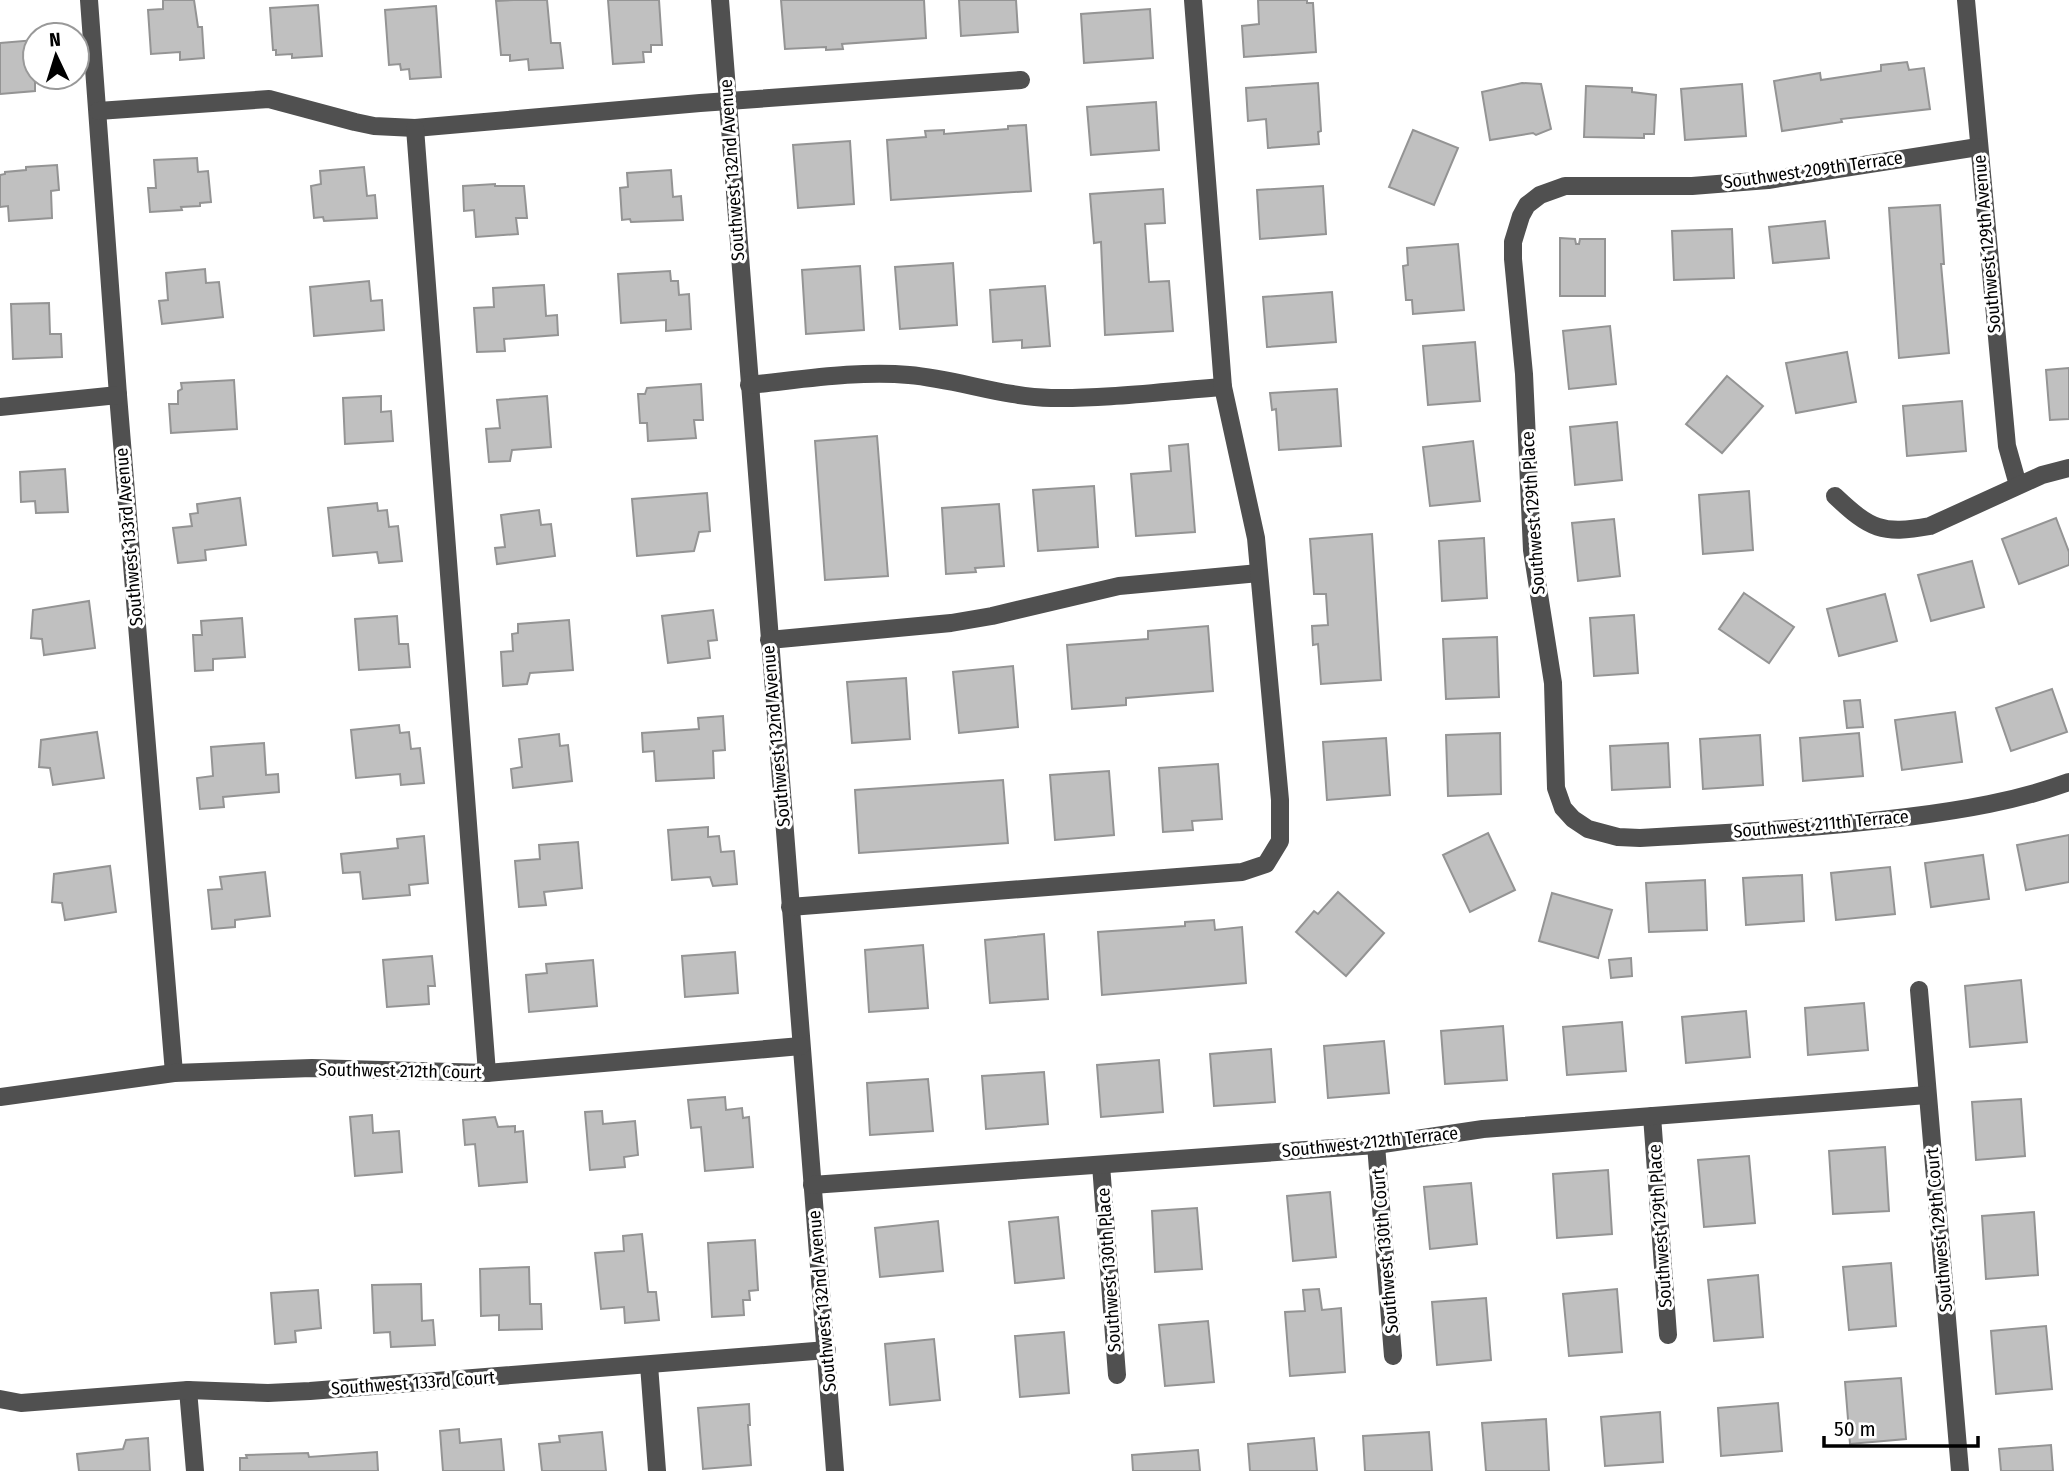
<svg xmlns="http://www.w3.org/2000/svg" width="2069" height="1471" viewBox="0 0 2069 1471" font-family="'Fira Sans Condensed',sans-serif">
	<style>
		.building { fill: #c0c0c0; stroke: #949494; stroke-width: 2 }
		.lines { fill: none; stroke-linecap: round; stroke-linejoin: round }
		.minor { stroke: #505050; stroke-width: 18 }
		.labels { text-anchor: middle; stroke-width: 6; stroke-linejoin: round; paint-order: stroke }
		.street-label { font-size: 18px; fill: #000; stroke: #fff }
	</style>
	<rect width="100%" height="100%" fill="#fff"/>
	<g class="building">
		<polygon points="163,0 194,0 198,27 202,27 204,58 180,60 180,52 151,54 148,10 163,9"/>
		<polygon points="514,0 547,0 551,43 560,43 563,68 529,70 528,59 510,61 510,55 501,55 496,1"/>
		<polygon points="608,0 659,0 662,45 651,45 651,52 643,52 644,62 613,64"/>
		<polygon points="781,0 924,0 926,38 842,44 843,49 826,50 826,47 785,49"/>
		<polygon points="959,0 1016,0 1018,32 961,36"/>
		<polygon points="1258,0 1307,0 1307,3 1313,3 1316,52 1244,57 1242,26 1259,24"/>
		<polygon points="318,5 322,56 292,58 292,54 276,55 276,50 273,50 270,8"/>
		<polygon points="436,6 441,77 410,79 409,69 401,70 400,64 389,65 385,10"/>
		<polygon points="1150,9 1153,58 1084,63 1081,14"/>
		<polygon points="35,40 35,91 0,94 0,43"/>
		<polygon points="1907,62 1909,70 1924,68 1930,109 1841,119 1842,122 1782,131 1774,81 1820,73 1821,80 1881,71 1881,65"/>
		<polygon points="1318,83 1321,131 1318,132 1319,144 1268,148 1266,119 1248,121 1246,88"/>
		<polygon points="1522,83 1541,84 1551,129 1536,135 1533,133 1490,140 1482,92"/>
		<polygon points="1742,84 1746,136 1685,140 1681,89"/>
		<polygon points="1586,86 1632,88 1632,92 1656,95 1654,134 1644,134 1644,138 1584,137"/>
		<polygon points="1156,102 1159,150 1091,155 1087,107"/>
		<polygon points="1026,125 1031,191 891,200 887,140 926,137 925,131 944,130 944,134 1008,129 1008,126"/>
		<polygon points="1413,130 1458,148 1434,205 1389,187"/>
		<polygon points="850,141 854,204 798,208 793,145"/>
		<polygon points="197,158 198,172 208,171 211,202 200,203 200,206 181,207 182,210 150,212 148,188 156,188 154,160"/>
		<polygon points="57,165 59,190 51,191 52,218 9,221 8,206 0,207 0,175 5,174 5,172 26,170 26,167"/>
		<polygon points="364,167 367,196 375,195 377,218 324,221 323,217 314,218 311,186 321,184 320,171"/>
		<polygon points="671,170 673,197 681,196 683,220 631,222 630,219 622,220 620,188 628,187 627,173"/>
		<polygon points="495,184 495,186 524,186 527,218 516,218 518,234 476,237 474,210 464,211 463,186"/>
		<polygon points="1323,186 1326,234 1260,239 1257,190"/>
		<polygon points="1163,189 1165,223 1145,224 1149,282 1169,281 1173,331 1105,335 1101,242 1094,243 1090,194"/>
		<polygon points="1940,205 1944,264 1941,264 1949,353 1899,358 1889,208"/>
		<polygon points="1825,221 1829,258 1773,263 1769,227"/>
		<polygon points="1732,229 1734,278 1674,280 1672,231"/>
		<polygon points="1560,238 1575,239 1576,244 1579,244 1580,239 1605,239 1605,296 1560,296"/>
		<polygon points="1458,244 1464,310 1413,314 1412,300 1406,300 1403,266 1408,265 1407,248"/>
		<polygon points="953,263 957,325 900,329 895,267"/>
		<polygon points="860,266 864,330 806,334 802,270"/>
		<polygon points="205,269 206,283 219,282 223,317 162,324 159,301 168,300 166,273"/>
		<polygon points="670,271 671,281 678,281 679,295 689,294 691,329 666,331 666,320 621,323 618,274"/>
		<polygon points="369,281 371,301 382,300 384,330 314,336 310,287"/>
		<polygon points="544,285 546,316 557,315 558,335 504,339 505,351 477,352 474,308 494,307 493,288"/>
		<polygon points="1045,286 1050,346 1022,348 1022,340 993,342 990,290"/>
		<polygon points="1332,292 1336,342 1267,347 1263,297"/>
		<polygon points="49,303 50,334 61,334 62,357 13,359 11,304"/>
		<polygon points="1610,326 1616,384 1569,389 1563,331"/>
		<polygon points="1475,342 1480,401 1428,405 1423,346"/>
		<polygon points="1847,352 1856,402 1796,413 1786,363"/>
		<polygon points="2069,368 2069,419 2050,420 2046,370"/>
		<polygon points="1727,376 1763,406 1722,453 1686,424"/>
		<polygon points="234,380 237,429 171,433 169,404 178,404 178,391 182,389 181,383"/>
		<polygon points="701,384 703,420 694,420 696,438 648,441 647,423 640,423 638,394 645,394 647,388"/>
		<polygon points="1337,389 1341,446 1279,450 1276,409 1272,410 1270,393"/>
		<polygon points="381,396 381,412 391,411 393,441 345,444 343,398"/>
		<polygon points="547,396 551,447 512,450 510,461 489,462 486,429 500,428 497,400"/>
		<polygon points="1962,401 1966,451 1907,456 1903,406"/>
		<polygon points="1617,422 1622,480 1575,485 1570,427"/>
		<polygon points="877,436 888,576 825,580 815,441"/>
		<polygon points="1473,441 1480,501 1430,506 1423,447"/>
		<polygon points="1188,444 1195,532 1136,536 1131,474 1171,471 1169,446"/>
		<polygon points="65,469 68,512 36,513 35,501 21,502 20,472"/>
		<polygon points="1094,486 1098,547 1038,551 1033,490"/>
		<polygon points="1749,491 1753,550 1703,554 1699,495"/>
		<polygon points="707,493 710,531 699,532 694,551 637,556 632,499"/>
		<polygon points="240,498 246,545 205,550 206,560 178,563 173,528 192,526 190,514 198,513 197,504"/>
		<polygon points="377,503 378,511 387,510 389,527 398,526 402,561 379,563 377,552 333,556 328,508"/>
		<polygon points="999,504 1004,566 975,568 976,572 946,574 942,508"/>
		<polygon points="539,510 541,525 551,524 555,556 497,564 495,548 505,547 501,515"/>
		<polygon points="2056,518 2069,552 2069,565 2019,584 2002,539"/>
		<polygon points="1614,519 1620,576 1578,581 1572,523"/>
		<polygon points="1372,534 1381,680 1321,684 1318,644 1313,645 1312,626 1328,625 1326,594 1314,594 1310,539"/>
		<polygon points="1484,538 1487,598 1442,601 1439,541"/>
		<polygon points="1972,561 1984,607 1931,621 1918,575"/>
		<polygon points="1744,593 1794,627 1769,663 1719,629"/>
		<polygon points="1885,594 1897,641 1839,656 1827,609"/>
		<polygon points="89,601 95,648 44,655 42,639 31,638 33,610"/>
		<polygon points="713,610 717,640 708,641 710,658 668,663 662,616"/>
		<polygon points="1634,615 1638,673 1594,676 1590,618"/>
		<polygon points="397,616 399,644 408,644 410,667 359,670 355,619"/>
		<polygon points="242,618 245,657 213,659 213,670 195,671 193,635 202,635 201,621"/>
		<polygon points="569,620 573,670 530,673 527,684 503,686 501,652 513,651 512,634 518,633 518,624"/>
		<polygon points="1208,626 1213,691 1126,698 1126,705 1072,709 1067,645 1148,639 1148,631"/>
		<polygon points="1497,637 1499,697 1446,699 1443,639"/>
		<polygon points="1013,666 1018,727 959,733 953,672"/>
		<polygon points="906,678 910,739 852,743 847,682"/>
		<polygon points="2052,689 2067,732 2011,751 1996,708"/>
		<polygon points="1860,700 1863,727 1847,728 1844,701"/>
		<polygon points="1955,712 1962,762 1902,770 1895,720"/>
		<polygon points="723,716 725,750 713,751 714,778 656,781 654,751 643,752 642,733 699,729 698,718"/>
		<polygon points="399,725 400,733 409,732 411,749 420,748 424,783 401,785 400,774 356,778 351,730"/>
		<polygon points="97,732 104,778 53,785 50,768 39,767 41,740"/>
		<polygon points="1500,733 1501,794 1448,796 1446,735"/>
		<polygon points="1859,733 1863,776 1803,781 1800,738"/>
		<polygon points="559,734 560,746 568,745 572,781 513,788 511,769 522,767 519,739"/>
		<polygon points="1760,735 1763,785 1703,789 1700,739"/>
		<polygon points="1386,738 1390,795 1327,800 1323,742"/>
		<polygon points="264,743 266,775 278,774 279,792 223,797 224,807 200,809 197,778 213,776 211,747"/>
		<polygon points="1668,743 1670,787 1612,790 1610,746"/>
		<polygon points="1218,764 1222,819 1192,821 1193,830 1163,832 1159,768"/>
		<polygon points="1109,771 1114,835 1055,840 1050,775"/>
		<polygon points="1003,780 1008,843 859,853 855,790"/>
		<polygon points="708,827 708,837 719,836 721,852 734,851 737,884 713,886 710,877 672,880 668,830"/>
		<polygon points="1488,833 1515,890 1470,912 1443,855"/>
		<polygon points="2069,835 2069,882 2026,890 2017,845"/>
		<polygon points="424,836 428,883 409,885 410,895 363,899 360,872 343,873 341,854 398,848 397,839"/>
		<polygon points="578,842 582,888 544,892 546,905 519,907 515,861 540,859 539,845"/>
		<polygon points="1983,855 1989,899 1931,907 1925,863"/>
		<polygon points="110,866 116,912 65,920 62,903 52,902 54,874"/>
		<polygon points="1890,867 1895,914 1836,920 1831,873"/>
		<polygon points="265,872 270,916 235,920 235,927 212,929 208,890 222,889 220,877"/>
		<polygon points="1802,875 1804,921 1746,925 1743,878"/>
		<polygon points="1705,880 1707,930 1649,932 1646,883"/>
		<polygon points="1338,892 1384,933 1346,976 1296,932 1314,911 1318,914"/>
		<polygon points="1552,893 1612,910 1598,958 1539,941"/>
		<polygon points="1214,920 1215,930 1242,927 1246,983 1102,995 1098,932 1185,926 1185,922"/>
		<polygon points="1044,934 1048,999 990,1003 985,940"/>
		<polygon points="923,945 928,1008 869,1012 865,950"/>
		<polygon points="735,952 738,993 685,997 682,956"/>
		<polygon points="432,956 435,986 428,986 429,1004 387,1007 383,960"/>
		<polygon points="1631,958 1632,976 1611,978 1609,960"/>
		<polygon points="593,960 597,1006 529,1012 526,975 547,973 546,964"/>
		<polygon points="2021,980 2027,1042 1970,1047 1965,986"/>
		<polygon points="1864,1003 1868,1050 1808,1055 1805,1008"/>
		<polygon points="1746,1011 1750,1057 1686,1063 1682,1017"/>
		<polygon points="1622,1022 1626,1071 1567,1075 1563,1027"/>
		<polygon points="1503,1026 1507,1080 1445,1084 1441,1031"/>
		<polygon points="1384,1041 1389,1093 1328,1098 1324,1046"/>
		<polygon points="1271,1049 1275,1102 1214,1106 1210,1054"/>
		<polygon points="1159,1060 1163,1112 1101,1117 1097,1065"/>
		<polygon points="1044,1072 1048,1124 986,1129 982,1076"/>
		<polygon points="928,1079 933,1131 870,1135 867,1083"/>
		<polygon points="725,1097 726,1110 742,1108 743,1118 749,1117 753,1167 705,1171 701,1127 691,1128 688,1100"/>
		<polygon points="2021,1099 2025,1156 1976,1160 1972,1102"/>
		<polygon points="602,1111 603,1124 635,1121 638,1155 624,1157 625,1167 590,1170 585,1112"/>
		<polygon points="372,1115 373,1133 399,1131 402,1172 355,1176 350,1117"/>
		<polygon points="495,1117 498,1127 515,1126 515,1132 523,1131 527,1182 479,1186 475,1144 465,1145 463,1120"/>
		<polygon points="1885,1147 1889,1211 1833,1214 1829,1151"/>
		<polygon points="1749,1156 1755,1223 1704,1227 1698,1160"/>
		<polygon points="1608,1170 1612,1234 1557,1238 1553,1174"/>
		<polygon points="1471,1183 1477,1244 1430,1249 1424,1187"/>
		<polygon points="1330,1192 1336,1257 1293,1261 1287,1196"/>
		<polygon points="1197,1208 1202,1269 1155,1272 1152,1211"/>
		<polygon points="2034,1212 2038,1275 1986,1279 1982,1216"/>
		<polygon points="1058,1217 1064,1278 1015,1283 1009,1222"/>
		<polygon points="938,1221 943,1271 880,1277 875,1228"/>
		<polygon points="642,1234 648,1292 656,1292 659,1320 625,1323 624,1307 601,1309 595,1253 624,1251 623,1236"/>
		<polygon points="755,1240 758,1290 749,1291 750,1300 743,1300 744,1315 712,1317 708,1243"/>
		<polygon points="1891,1263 1896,1326 1849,1330 1843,1267"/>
		<polygon points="529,1267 530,1304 541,1304 542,1329 499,1330 499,1315 481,1316 480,1269"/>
		<polygon points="1758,1275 1763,1337 1714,1341 1708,1280"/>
		<polygon points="421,1284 422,1321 433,1320 435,1345 391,1347 390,1332 374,1333 372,1285"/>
		<polygon points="1319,1289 1322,1310 1341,1308 1345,1372 1290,1376 1285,1312 1305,1311 1303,1290"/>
		<polygon points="1617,1289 1622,1352 1569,1356 1563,1294"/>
		<polygon points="318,1290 321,1328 295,1331 296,1342 275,1344 271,1293"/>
		<polygon points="1486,1298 1491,1360 1437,1365 1432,1302"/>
		<polygon points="1208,1321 1214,1382 1165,1386 1159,1325"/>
		<polygon points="2046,1326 2052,1389 1996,1394 1991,1331"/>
		<polygon points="1064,1332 1069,1393 1020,1397 1015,1336"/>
		<polygon points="934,1339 940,1400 890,1405 885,1344"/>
		<polygon points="1901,1378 1906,1439 1850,1444 1845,1382"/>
		<polygon points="1778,1403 1782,1451 1721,1456 1718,1408"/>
		<polygon points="749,1404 750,1425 748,1425 751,1465 703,1469 698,1408"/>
		<polygon points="1660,1412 1663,1462 1605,1466 1601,1417"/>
		<polygon points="1546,1419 1549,1471 1486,1471 1482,1423"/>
		<polygon points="459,1429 460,1443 501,1439 504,1471 443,1471 440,1431"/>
		<polygon points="602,1432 606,1471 542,1471 539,1444 560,1442 559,1436"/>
		<polygon points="1429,1432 1432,1471 1365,1471 1363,1436"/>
		<polygon points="148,1438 150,1471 79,1471 77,1454 123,1449 126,1440"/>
		<polygon points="1314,1438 1317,1471 1250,1471 1248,1444"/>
		<polygon points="2051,1445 2053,1471 2001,1471 1999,1449"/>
		<polygon points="1198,1450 1200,1471 1133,1471 1132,1455"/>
		<polygon points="377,1452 378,1471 240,1471 240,1458 247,1458 246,1455 308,1453 309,1457"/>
	</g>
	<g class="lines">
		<g class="minor">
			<polyline points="89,0 118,395 174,1073"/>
			<polyline points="720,0 835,1471"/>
			<polyline points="1966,0 2007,446 2018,485"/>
			<polyline points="98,111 269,99 355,122 374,126 415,128 700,103 1021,80"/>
			<polyline points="415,128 487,1073"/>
			<path d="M1978,147L1768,180L1692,186H1565L1540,195L1527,205L1521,216L1513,242V259L1524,374L1532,550L1553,683L1556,788L1563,808L1573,819L1588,829L1618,837L1640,838C1730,833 1819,828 1907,817C1962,810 2017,801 2069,782"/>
			<path d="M749,385C799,380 859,370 909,375C957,379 1003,397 1051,398C1108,399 1166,391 1223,387"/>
			<polyline points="0,407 118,395"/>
			<path d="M1835,496C1870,529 1882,535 1930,526L2042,475L2069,468"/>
			<polyline points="769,640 951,623 992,616 1119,586 1259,573"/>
			<polyline points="790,907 1242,872 1266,864 1280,841 1280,800 1256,538 1223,387 1193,0"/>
			<polyline points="1919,990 1960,1471"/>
			<polyline points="0,1097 174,1073 312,1068 487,1073 801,1046"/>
			<polyline points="1652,1116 1668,1335"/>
			<polyline points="1376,1145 1393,1356"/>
			<polyline points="1101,1165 1117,1375"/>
			<polyline points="812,1185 1376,1145 1483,1129 1927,1095"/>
			<polyline points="649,1365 657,1471"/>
			<polyline points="188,1390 195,1471"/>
			<polyline points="0,1399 21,1403 188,1390 268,1393 310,1391 827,1350"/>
		</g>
	</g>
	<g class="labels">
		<g class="street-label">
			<text transform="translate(732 170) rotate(-94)" y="6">Southwest 132nd Avenue</text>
			<text transform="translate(1813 170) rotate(-8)" y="6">Southwest 209th Terrace</text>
			<text transform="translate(1987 244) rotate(-95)" y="6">Southwest 129th Avenue</text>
			<text transform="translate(1533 513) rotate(-94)" y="6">Southwest 129th Place</text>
			<text transform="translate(129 537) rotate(-95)" y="6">Southwest 133rd Avenue</text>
			<text transform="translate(776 736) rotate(-95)" y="6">Southwest 132nd Avenue</text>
			<text transform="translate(1821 824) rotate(-5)" y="6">Southwest 211th Terrace</text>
			<text transform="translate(400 1071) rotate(1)" y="6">Southwest 212th Court</text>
			<text transform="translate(1370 1142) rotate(-6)" y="6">Southwest 212th Terrace</text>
			<text transform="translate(1660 1226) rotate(-94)" y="6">Southwest 129th Place</text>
			<text transform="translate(1939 1230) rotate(-95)" y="6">Southwest 129th Court</text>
			<text transform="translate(1385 1251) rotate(-95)" y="6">Southwest 130th Court</text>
			<text transform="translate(1109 1270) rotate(-94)" y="6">Southwest 130th Place</text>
			<text transform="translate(822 1301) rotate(-95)" y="6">Southwest 132nd Avenue</text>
			<text transform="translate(413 1383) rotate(-4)" y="6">Southwest 133rd Court</text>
		</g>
	</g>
	<g transform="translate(56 56) rotate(356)"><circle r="33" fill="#ffffff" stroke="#999999" stroke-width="2"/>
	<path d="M0-5L12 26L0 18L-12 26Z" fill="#000000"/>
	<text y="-10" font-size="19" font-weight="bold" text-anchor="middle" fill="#000000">N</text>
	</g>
	<path d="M1824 1436v10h154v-10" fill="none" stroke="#000000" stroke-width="3.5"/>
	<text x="1834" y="1436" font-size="21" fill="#000000" stroke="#ffffff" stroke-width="5" paint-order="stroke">50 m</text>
</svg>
